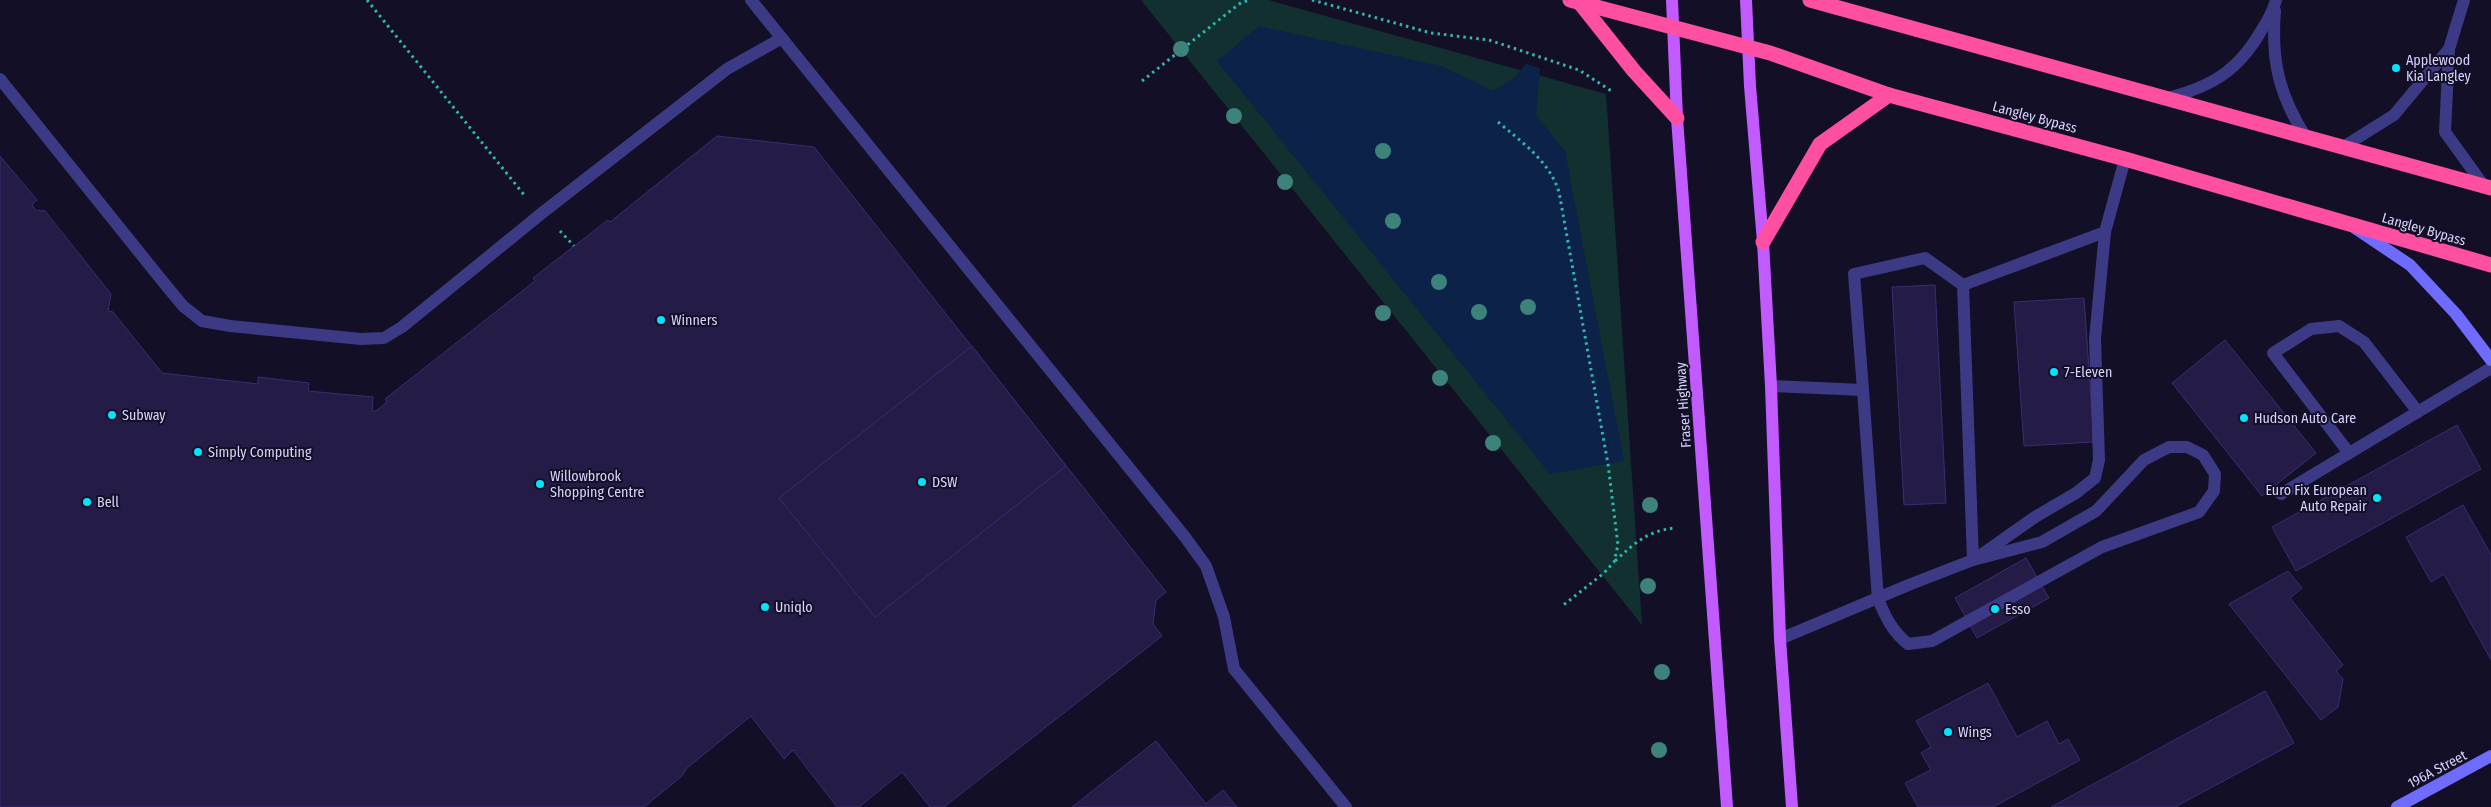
<svg xmlns="http://www.w3.org/2000/svg" width="2491" height="807" viewBox="0 0 2491 807" font-family="'Fira Sans Condensed',sans-serif">
	<style>
		.grass { fill: #12302f }
		.water { fill: #0c2248 }
		.building { fill: #241b47; stroke: #3b2d73 }
		.lines { fill: none; stroke-linecap: round; stroke-linejoin: round }
		.path { stroke: #2fb8b0; stroke-width: 3; stroke-dasharray: 2.5 4; stroke-linecap: butt }
		.lane { stroke: #3d3a85; stroke-width: 12 }
		.secondary { stroke: #6f6bff; stroke-width: 12 }
		.primary { stroke: #c25bff; stroke-width: 12 }
		.highway { stroke: #ff4fa3; stroke-width: 15 }
		.tree { fill: #3d827b }
		.poi-dot { fill: #00e5ff; stroke: #130f26; stroke-width: 2 }
		.labels { text-anchor: middle; stroke-width: 4; stroke-linejoin: round; paint-order: stroke }
		.poi-label { font-size: 14px; fill: #d9d4ff; stroke: #130f26; text-anchor: start }
		.street-label { font-size: 14px; fill: #d9d4ff; stroke: #130f26 }
	</style>
	<rect width="100%" height="100%" fill="#130f26"/>
	<polygon class="grass" points="1141,0 1268,0 1606,94 1642,625"/>
	<polygon class="water" points="1259,26 1442,66 1493,91 1513,79 1526,64 1540,68 1536,115 1565,151 1624,461 1550,474 1217,61"/>
	<g class="building">
		<polygon points="717,136 814,147 1166,592 1156,600 1153,624 1162,636 944,807 930,807 902,772 859,807 837,807 793,750 784,759 751,716 687,768 682,776 644,807 0,807 0,156 37,200 32,204 35,210 45,211 111,294 108,311 113,312 162,373 258,384 258,377 309,383 308,391 373,397 372,411 376,411 387,402 385,399 535,281 533,278 608,220 610,222"/>
		<polygon points="1935,285 1946,503 1904,505 1892,287"/>
		<polygon points="2084,298 2094,442 2024,446 2014,302"/>
		<polygon points="2225,340 2316,453 2262,496 2172,383"/>
		<polygon points="972,346 1066,466 875,617 779,498"/>
		<polygon points="2457,425 2481,469 2296,571 2272,527"/>
		<polygon points="2463,505 2491,555 2491,660 2444,574 2431,582 2406,537"/>
		<polygon points="2026,558 2049,598 1977,638 1955,598"/>
		<polygon points="2288,571 2302,588 2290,598 2343,665 2336,671 2343,679 2338,707 2321,720 2229,604"/>
		<polygon points="1988,683 2017,737 2047,721 2059,744 2068,739 2080,760 1993,807 1918,807 1905,783 1931,770 1921,753 1931,747 1916,721"/>
		<polygon points="2265,691 2294,743 2175,807 2051,807"/>
		<polygon points="1156,741 1206,804 1223,790 1237,807 1072,807"/>
	</g>
	<g class="lines">
		<g class="path">
			<polyline points="367,0 525,196"/>
			<polyline points="1312,0 1431,33 1489,40 1579,70 1613,92"/>
			<polyline points="1142,81 1239,4 1249,0"/>
			<path d="M1498,122C1523,143 1549,161 1559,192L1608,464L1618,545L1614,562L1604,573L1561,607"/>
			<polyline points="560,231 574,246"/>
			<path d="M1615,561C1635,543 1647,531 1675,528"/>
		</g>
		<g class="lane">
			<polyline points="751,0 1185,537 1206,566 1224,617 1234,669 1346,807"/>
			<polyline points="2464,0 2449,49 2445,132 2484,186"/>
			<path d="M2275,11C2271,61 2279,94 2305,136"/>
			<polyline points="0,79 164,283 183,306 202,321 230,326 361,339 384,338 402,327 542,213 727,69 782,38"/>
			<path d="M2167,98C2211,87 2238,71 2261,31C2267,22 2273,11 2276,0"/>
			<polyline points="2343,147 2394,115 2449,49"/>
			<polyline points="1963,285 2105,232 2125,159"/>
			<polyline points="1771,386 1863,390 1854,274 1925,258 1963,285 1973,560 1911,584 1780,639"/>
			<path d="M1863,390L1878,599C1886,618 1892,631 1908,644L1932,641L2102,547L2199,512L2214,491L2215,474L2203,455L2187,447H2169L2144,460L2096,511L2042,542L1973,560"/>
			<polyline points="2349,453 2273,353 2311,329 2339,326 2364,342 2418,412"/>
			<polyline points="2281,494 2491,368"/>
			<polyline points="1981,555 2035,517 2076,493 2095,478 2099,460 2095,339 2105,232"/>
		</g>
		<g class="secondary">
			<polyline points="2355,228 2410,265 2456,314 2491,360"/>
			<polyline points="2397,807 2491,756"/>
		</g>
		<g class="primary">
			<polyline points="1672,0 1677,118 1727,807"/>
			<polyline points="1746,0 1750,86 1763,242 1771,386 1780,639 1792,807"/>
		</g>
		<g class="highway">
			<polyline points="1570,0 1770,53 1889,95 2125,159 2491,265"/>
			<polyline points="1810,0 2491,188"/>
			<polyline points="1580,3 1634,71 1677,118"/>
			<polyline points="1763,242 1820,144 1889,95"/>
		</g>
	</g>
	<g class="tree">
		<circle cx="1181" cy="49" r="8"/>
		<circle cx="1234" cy="116" r="8"/>
		<circle cx="1383" cy="151" r="8"/>
		<circle cx="1285" cy="182" r="8"/>
		<circle cx="1393" cy="221" r="8"/>
		<circle cx="1439" cy="282" r="8"/>
		<circle cx="1528" cy="307" r="8"/>
		<circle cx="1479" cy="312" r="8"/>
		<circle cx="1383" cy="313" r="8"/>
		<circle cx="1440" cy="378" r="8"/>
		<circle cx="1493" cy="443" r="8"/>
		<circle cx="1650" cy="505" r="8"/>
		<circle cx="1648" cy="586" r="8"/>
		<circle cx="1662" cy="672" r="8"/>
		<circle cx="1659" cy="750" r="8"/>
	</g>
	<g class="poi-dot">
		<circle cx="2396" cy="68" r="5"/>
		<circle cx="661" cy="320" r="5"/>
		<circle cx="2054" cy="372" r="5"/>
		<circle cx="112" cy="415" r="5"/>
		<circle cx="2244" cy="418" r="5"/>
		<circle cx="198" cy="452" r="5"/>
		<circle cx="922" cy="482" r="5"/>
		<circle cx="540" cy="484" r="5"/>
		<circle cx="2377" cy="498" r="5"/>
		<circle cx="87" cy="502" r="5"/>
		<circle cx="765" cy="607" r="5"/>
		<circle cx="1995" cy="609" r="5"/>
		<circle cx="1948" cy="732" r="5"/>
	</g>
	<g class="labels">
		<g class="poi-label">
			<text x="2406" y="65">Applewood<tspan x="2406" dy="16">Kia Langley</tspan></text>
			<text x="671" y="325">Winners</text>
			<text x="2064" y="377">7-Eleven</text>
			<text x="122" y="420">Subway</text>
			<text x="2254" y="423">Hudson Auto Care</text>
			<text x="208" y="457">Simply Computing</text>
			<text x="550" y="481">Willowbrook<tspan x="550" dy="16">Shopping Centre</tspan></text>
			<text x="932" y="487">DSW</text>
			<text x="2367" y="495" text-anchor="end">Euro Fix European<tspan x="2367" dy="16">Auto Repair</tspan></text>
			<text x="97" y="507">Bell</text>
			<text x="775" y="612">Uniqlo</text>
			<text x="2005" y="614">Esso</text>
			<text x="1958" y="737">Wings</text>
		</g>
		<g class="street-label">
			<text transform="translate(2035 117) rotate(15)" y="5">Langley Bypass</text>
			<text transform="translate(2424 229) rotate(16)" y="5">Langley Bypass</text>
			<text transform="translate(1683 405) rotate(-94)" y="5">Fraser Highway</text>
			<text transform="translate(2437 769) rotate(-28)" y="5">196A Street</text>
		</g>
	</g>
</svg>
